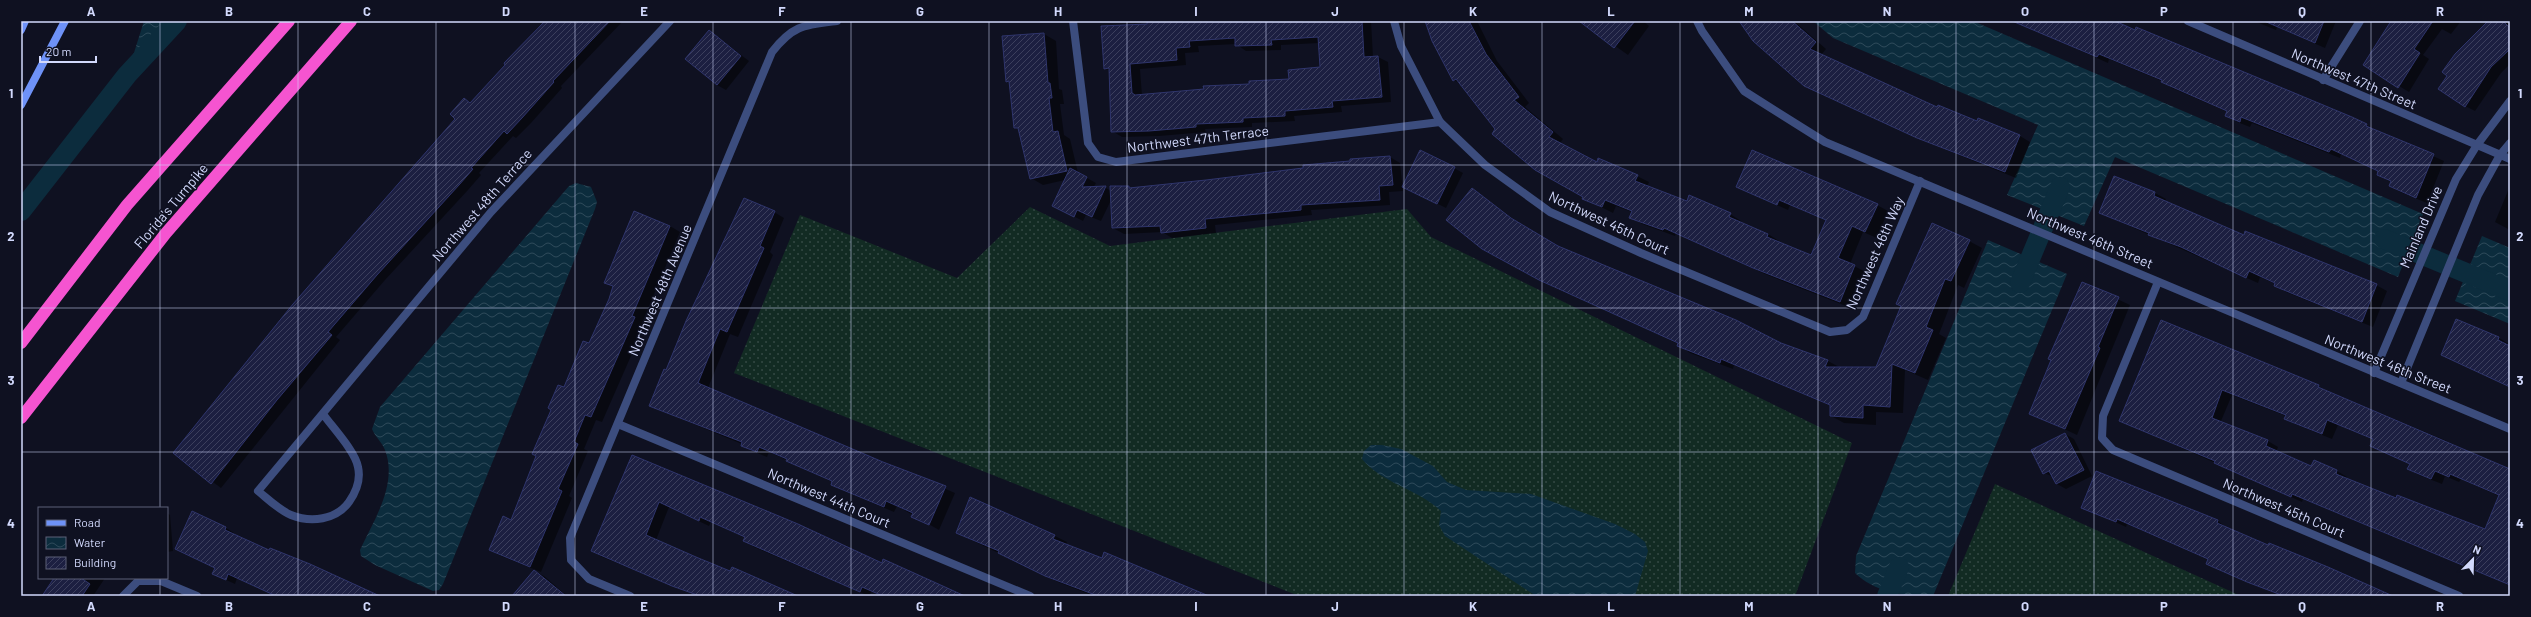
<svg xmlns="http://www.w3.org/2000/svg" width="2531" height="617" viewBox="0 0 2531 617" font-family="Barlow,sans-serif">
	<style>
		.grass { fill: url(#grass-dots) }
		.water { fill: url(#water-waves) }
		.shadow { fill: #0007; fill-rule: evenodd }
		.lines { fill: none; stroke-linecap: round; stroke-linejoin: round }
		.canal { stroke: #0c2c3d; stroke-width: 20 }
		.building { fill: url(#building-hatch); stroke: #2f356c; fill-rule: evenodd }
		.street { stroke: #3c4d7e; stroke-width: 8 }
		.secondary { stroke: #6e92f7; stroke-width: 8 }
		.highway { stroke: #f554d0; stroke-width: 12 }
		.grid { fill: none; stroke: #d2d9fc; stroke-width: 1; stroke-opacity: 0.55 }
		.labels { text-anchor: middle; stroke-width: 3; stroke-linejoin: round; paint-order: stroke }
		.street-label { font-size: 14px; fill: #d2d9fc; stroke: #0f1121 }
		.neatline { fill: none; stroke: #d2d9fc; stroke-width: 1.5 }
		.grid-label { font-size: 13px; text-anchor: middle; font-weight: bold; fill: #d2d9fc }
	</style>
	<defs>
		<pattern id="grass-dots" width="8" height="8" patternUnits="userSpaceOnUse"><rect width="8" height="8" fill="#122b23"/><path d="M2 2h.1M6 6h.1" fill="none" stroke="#344944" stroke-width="1.8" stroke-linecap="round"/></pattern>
		<pattern id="water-waves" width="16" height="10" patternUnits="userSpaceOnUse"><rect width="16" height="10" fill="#0c2c3d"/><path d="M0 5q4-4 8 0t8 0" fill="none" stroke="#2e4a5a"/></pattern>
		<pattern id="building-hatch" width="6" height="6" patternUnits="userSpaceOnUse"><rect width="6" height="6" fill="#1c1f41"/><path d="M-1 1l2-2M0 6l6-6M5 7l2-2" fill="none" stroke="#3c3f5d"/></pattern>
	</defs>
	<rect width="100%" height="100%" fill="#0f1121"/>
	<g class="grass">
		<polygon points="1030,207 1110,246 1407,209 1431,237 1852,443 1795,596 1299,596 734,373 800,215 957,278"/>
		<polygon points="1995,484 2241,596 1948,596"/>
	</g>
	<g class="water">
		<polygon points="144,21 177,21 127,75"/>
		<polygon points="1813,21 1973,21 2423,214 2398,277 2115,157 2084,226 2007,195 2038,125 1833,38"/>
		<path d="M576,183L591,187L597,202L595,209L443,584L439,590L433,591L375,565L361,556L360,550C374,520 398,484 385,450C382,442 375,437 372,429L380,407L569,186Z"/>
		<polygon points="2482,236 2510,248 2510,324 2455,301"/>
		<path d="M1988,240L2067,274L1933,596C1906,597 1876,593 1855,573L1856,556Z"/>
		<path d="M1371,445H1382L1401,449L1433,466L1447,482L1466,490L1531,494L1615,524L1635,534L1645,542L1648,551L1635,596H1536L1445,536L1439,525L1441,511C1418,489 1383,484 1362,459L1364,451Z"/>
	</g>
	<g class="shadow">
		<polygon points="545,21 623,21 561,86 562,88 531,123 516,138 513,136 479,173 481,175 468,190 385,280 336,337 340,340 221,488 174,453 457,118 464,99 472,103"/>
		<path d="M1154,21H1371L1373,57H1378L1388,62L1391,102L1341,106L1342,112L1294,116L1295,121L1252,123V127L1205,129L1206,132L1159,136L1122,137L1112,131L1110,71L1105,68ZM1319,43L1321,68L1290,80L1142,96L1140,69L1186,65L1185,53L1199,52L1198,46L1236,44L1246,51L1281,50V45Z"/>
		<polygon points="1426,21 1477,21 1497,61 1529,103 1525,107 1563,139 1560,143 1597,164 1637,176 1649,182 1647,187 1730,214 1741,221 1740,223 1768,234 1779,241 1778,243 1812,257 1827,221 1790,205 1788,210 1737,187 1877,205 1888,211 1877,238 1863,232 1850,264 1866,272 1851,308 1765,274 1676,233 1675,236 1642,224 1631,217 1632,212 1616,206 1613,213 1583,198 1584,196 1497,129 1462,85 1454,80"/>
		<polygon points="1580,21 1643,21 1649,26 1628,55"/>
		<polygon points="1740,21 1794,21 1826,49 1821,55 1937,108 1978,122 1978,120 2020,136 2030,142 2016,178 1929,143 1816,92 1805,85"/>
		<polygon points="2015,21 2112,21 2352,117 2377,131 2444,161 2427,203 2400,192 2390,186 2391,182 2378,175 2379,171 2341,154 2340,158 2252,123 2250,127 2237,122 2226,116 2228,112 2172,88 2162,81 2109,59 2108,63"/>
		<polygon points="2254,21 2336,21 2325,48 2277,27 2276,30"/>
		<polygon points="2401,21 2461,21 2451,34 2442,29 2423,55 2429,59 2409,92 2364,65"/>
		<polygon points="2489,21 2510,21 2510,64 2501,73 2475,111 2465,106"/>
		<polygon points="709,31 749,61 726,90 717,85"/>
		<polygon points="1044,34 1056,41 1059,89 1062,90 1064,104 1060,104 1064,135 1070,139 1078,173 1096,183 1093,188 1106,188 1111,191 1128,187 1132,189 1390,157 1400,163 1403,191 1389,192 1390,205 1311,210 1312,215 1215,225 1216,233 1172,238 1162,232 1124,234 1113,228 1112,198 1101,221 1086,215 1083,221 1053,206 1065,180 1043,185 1031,178 1020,130 1015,127 1010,83 1007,81"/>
		<polygon points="1454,168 1463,173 1446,208 1412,191"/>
		<polygon points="2114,177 2155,193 2166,199 2165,202 2244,236 2376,285 2387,291 2373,327 2286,292 2275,285 2276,284 2260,277 2258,283 2100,213"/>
		<polygon points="2510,186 2510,230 2495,222"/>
		<polygon points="1472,189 1524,227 1559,247 1781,344 1828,361 1841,368 1877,368 1969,241 1982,248 1964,288 1958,285 1939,334 1946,338 1928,380 1905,370 1903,413 1876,412 1876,425 1844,423 1831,416 1831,406 1734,365 1733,369 1690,353 1678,344 1633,322 1553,287 1496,256"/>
		<polygon points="774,212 784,218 770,252 773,255 738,337 730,334 708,388 955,493 939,530 897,506 894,512 842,490 832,485 833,482 797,466 787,460 769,452 767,457 752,451 742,444 650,406 666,371"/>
		<polygon points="670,226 680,232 642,323 645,324 602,422 596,420 584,449 588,451 569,496 572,498 541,572 501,556 490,550 512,521 565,389 589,345 610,300 614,287 606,282"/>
		<polygon points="2083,283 2130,305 2077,435 2030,413"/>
		<path d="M2162,322L2442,439L2510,470V585L2303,499L2302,502L2120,420ZM2232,395L2286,416L2285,419L2295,424L2332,439L2338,425L2374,440L2371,446L2411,464L2409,469L2419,475L2442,484L2445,476L2459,482L2461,479L2499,496L2486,530L2396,499L2346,479L2347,477L2337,471L2314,461L2312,467L2276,452L2278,447L2268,441L2221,421Z"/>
		<polygon points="2499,338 2509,344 2510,347 2510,387 2442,355"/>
		<polygon points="2065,434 2074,439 2092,476 2066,489 2057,484 2054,477 2044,473"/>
		<polygon points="632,456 882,564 884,561 967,596 882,596 872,591 869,596 754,547 744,541 746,538 711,522 709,526 669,507 656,540 730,572 795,596 699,596 602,557 592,551"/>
		<polygon points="971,499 1055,536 1067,542 1066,545 1205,596 1094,596 1058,582 957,533"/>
		<polygon points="2082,507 2218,521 2227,528 2390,596 2285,596 2217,569 2207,564 2209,560 2127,524 2126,527"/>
		<polygon points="167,513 170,515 173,551 167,552"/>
		<polygon points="226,528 234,533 233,535 378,596 277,596 237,578 235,584 222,578 216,568 176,549"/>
		<polygon points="534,571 544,576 567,596 513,596"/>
		<polygon points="56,578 105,578 93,596 44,596"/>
	</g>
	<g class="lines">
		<g class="canal">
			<polyline points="21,211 127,75 177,21"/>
			<polyline points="2384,239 2510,291"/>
			<polyline points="2020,283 2060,187"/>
			<polyline points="1887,596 1899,567"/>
		</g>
	</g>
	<g class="building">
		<polygon points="545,21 610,21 553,81 554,82 522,118 507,134 504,131 471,168 473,169 459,185 377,275 328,332 332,335 277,400 211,484 173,453 293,304 455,119 450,114 464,98 470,103 505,65 504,63"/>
		<path d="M1147,21H1362L1364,57L1378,56L1382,97L1332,101L1333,107L1285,111V116L1243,118V122L1196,124V127L1149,131L1111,132L1109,68L1104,69L1101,26L1147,24ZM1318,37L1320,67L1288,70L1289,79L1249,81V84L1203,86L1204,89L1135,95L1132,93L1130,64L1177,60L1176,48L1190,47L1189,41L1235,38V46L1272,45L1271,40Z"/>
		<polygon points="1425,21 1469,21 1486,54 1519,97 1514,100 1553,132 1549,137 1597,162 1598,158 1638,175 1635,181 1687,201 1689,195 1731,213 1729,217 1768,234 1767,237 1811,255 1826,220 1779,200 1777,205 1736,187 1752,150 1878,204 1865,232 1852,226 1838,258 1855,265 1840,302 1753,268 1664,228 1663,230 1629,218 1632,211 1605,200 1602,207 1582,199 1583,197 1535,170 1492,134 1495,129 1456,79 1453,81 1432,41"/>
		<polygon points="1579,21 1635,21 1614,48"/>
		<polygon points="1739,21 1792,21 1816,42 1810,49 1937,107 1938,105 1977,121 1978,118 2020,135 2005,172 1917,138 1804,86 1753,41"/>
		<polygon points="2012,21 2115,21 2135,30 2136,27 2352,117 2367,124 2366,126 2434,154 2416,198 2389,186 2391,181 2377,175 2378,171 2331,149 2329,152 2241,117 2240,122 2225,116 2227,111 2161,82 2162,80 2099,54 2097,57"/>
		<polygon points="2264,21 2324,21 2315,43"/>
		<polygon points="2391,21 2433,21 2414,49 2420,53 2398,88 2363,65"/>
		<polygon points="2488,21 2503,21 2510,28 2510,49 2491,67 2465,107 2438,89 2447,76 2442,72 2455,54"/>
		<polygon points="709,30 741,56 717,85 685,59"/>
		<polygon points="1044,33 1048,83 1050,83 1052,98 1049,98 1053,132 1058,131 1067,171 1030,179 1018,128 1014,128 1009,81 1006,82 1002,36"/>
		<polygon points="1420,150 1455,167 1437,204 1402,187"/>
		<polygon points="1390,156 1393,185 1379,186 1380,200 1301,205 1301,210 1205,219 1206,228 1161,233 1160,226 1112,228 1110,186 1129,186 1129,188 1206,180 1303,168 1303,165 1350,161 1350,159"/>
		<polygon points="1070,168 1087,177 1082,187 1106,186 1092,217 1077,210 1074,217 1052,206"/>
		<polygon points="2114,176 2155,192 2154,196 2244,235 2245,231 2377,284 2362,322 2274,286 2275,283 2249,271 2246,278 2181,247 2148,235 2149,233 2099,213"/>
		<polygon points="1472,188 1511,218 1558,246 1736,320 1781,343 1828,360 1825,367 1876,367 1901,306 1896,304 1932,223 1970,240 1951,281 1945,279 1926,327 1933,330 1915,373 1892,364 1890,407 1863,405 1863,418 1830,416 1830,405 1721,359 1720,363 1677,346 1678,343 1539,280 1482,249 1446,220"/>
		<polygon points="744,198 775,211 760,246 764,248 727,332 720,329 698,383 883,462 946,486 929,525 911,517 913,513 886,501 884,507 831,485 832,481 786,461 787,459 759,447 757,452 741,446 742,442 649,406 664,369 666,370 686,321"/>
		<polygon points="634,211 670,226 632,316 635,317 591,417 585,415 574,442 578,444 558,489 562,491 530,567 489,550 503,516 511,520 536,456 532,454 551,410 548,408 558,385 564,387 583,341 589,343 609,299 613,286 604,283"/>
		<polygon points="2082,282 2119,297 2098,347 2100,348 2065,429 2029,414 2051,360 2048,359"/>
		<polygon points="2456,319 2499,337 2498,340 2510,346 2510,387 2441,355"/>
		<path d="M2161,320L2319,385L2318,387L2510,469V585L2292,494L2291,497L2214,463L2215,461L2119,421ZM2222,390L2286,415L2284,419L2322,434L2327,420L2373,439L2370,446L2410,464L2407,469L2431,479L2435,471L2449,477L2450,474L2499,495L2485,529L2397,495L2396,498L2336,474L2337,470L2314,460L2311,466L2266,446L2268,440L2212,418Z"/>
		<polygon points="2065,433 2084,470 2056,484 2049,471 2043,474 2031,450"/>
		<polygon points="632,455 798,524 882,563 883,559 965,596 883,596 862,587 860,592 743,541 745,537 700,517 699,521 659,502 646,535 696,557 730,571 732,567 798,596 700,596 672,586 591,551"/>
		<polygon points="2096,471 2218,520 2217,523 2268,545 2269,543 2328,567 2393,596 2284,596 2247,582 2206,564 2208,559 2117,519 2116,522 2081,508"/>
		<polygon points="970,497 1055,535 1053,539 1102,558 1104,552 1209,596 1098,596 1045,576 998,553 999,551 956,533"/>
		<polygon points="192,511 226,527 225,530 269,550 270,548 310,564 380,596 276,596 228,574 226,580 212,574 215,568 175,549"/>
		<polygon points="534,570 566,596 512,596"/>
		<polygon points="54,578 81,578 90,584 82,596 42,596"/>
	</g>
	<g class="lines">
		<g class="street">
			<polyline points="1073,21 1088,143 1098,157 1116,162 1440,122"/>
			<polyline points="1394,21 1401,46 1440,122 1485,165 1550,212 1641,253 1830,332 1847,330 1863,317 1920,181"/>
			<polyline points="1697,21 1702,31 1744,91 1825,142 2510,429"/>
			<polyline points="2188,21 2510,159"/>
			<polyline points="2323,80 2360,21"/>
			<polyline points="2158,282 2103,416 2102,438 2113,450 2459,596"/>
			<polyline points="2374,373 2456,179 2477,145 2510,101"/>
			<polyline points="2401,383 2478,195 2500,155 2510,143"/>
			<path d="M323,414C333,428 355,451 358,467C361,480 356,492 349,502C336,520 311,523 291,515C279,510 268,499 258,491L491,212L670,21"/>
			<polyline points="618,424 1030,596"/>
			<polyline points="123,596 138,581 161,581 197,596"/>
			<path d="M630,596L589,579L571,560L570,538L772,52C793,25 804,25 837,21"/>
		</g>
		<g class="secondary">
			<polyline points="21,30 25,21"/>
			<polyline points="21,105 65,21"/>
		</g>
		<g class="highway">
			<polyline points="21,343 127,205 289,21"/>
			<polyline points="21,418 166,233 351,21"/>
		</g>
	</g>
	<path class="grid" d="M160,21V508M298,21V596M436,21V596M575,21V596M713,21V596M851,21V596M989,21V596M1127,21V596M1266,21V596M1404,21V596M1542,21V596M1680,21V596M1818,21V596M1956,21V596M2094,21V596M2233,21V596M2371,21V596M21,165H2510M21,308H2510M21,452H2510M160,578V596"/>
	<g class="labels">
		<g class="street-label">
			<text transform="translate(2354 79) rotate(23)" y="5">Northwest 47th Street</text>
			<text transform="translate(1198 139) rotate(-7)" y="5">Northwest 47th Terrace</text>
			<text transform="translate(482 205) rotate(-49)" y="5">Northwest 48th Terrace</text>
			<text transform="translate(171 206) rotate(-50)" y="5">Florida's Turnpike</text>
			<text transform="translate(1609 223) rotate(25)" y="5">Northwest 45th Court</text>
			<text transform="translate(2421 227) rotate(-67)" y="5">Mainland Drive</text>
			<text transform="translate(2090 238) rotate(23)" y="5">Northwest 46th Street</text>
			<text transform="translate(1875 253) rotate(-66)" y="5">Northwest 46th Way</text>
			<text transform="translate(660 290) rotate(-67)" y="5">Northwest 48th Avenue</text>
			<text transform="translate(2388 364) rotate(22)" y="5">Northwest 46th Street</text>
			<text transform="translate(829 498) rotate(23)" y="5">Northwest 44th Court</text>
			<text transform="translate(2284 508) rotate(23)" y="5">Northwest 45th Court</text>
		</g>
	</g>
	<rect width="2531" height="617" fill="none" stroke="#0f1121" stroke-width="44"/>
	<rect x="38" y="507" width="130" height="72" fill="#0f1121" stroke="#5d6179"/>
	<rect x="46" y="520" width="20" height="6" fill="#6e92f7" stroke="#5d6179"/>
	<text x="74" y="527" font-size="12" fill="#d2d9fc">Road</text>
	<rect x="46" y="537" width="20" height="12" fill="url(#water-waves)" stroke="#5d6179"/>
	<text x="74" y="547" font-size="12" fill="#d2d9fc">Water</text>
	<rect x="46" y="557" width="20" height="12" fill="url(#building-hatch)" stroke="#5d6179"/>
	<text x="74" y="567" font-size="12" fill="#d2d9fc">Building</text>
	<g transform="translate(2473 559) rotate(23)" stroke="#0f1121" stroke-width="3" paint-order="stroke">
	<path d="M0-3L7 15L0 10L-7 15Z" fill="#d2d9fc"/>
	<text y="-6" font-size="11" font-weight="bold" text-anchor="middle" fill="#d2d9fc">N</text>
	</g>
	<path d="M40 56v6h56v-6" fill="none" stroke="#d2d9fc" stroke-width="2"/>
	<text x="46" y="56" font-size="12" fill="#d2d9fc" stroke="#0f1121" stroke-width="3" paint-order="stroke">20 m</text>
	<rect x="22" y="22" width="2487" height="573" class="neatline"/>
	<g class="grid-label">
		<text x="91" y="16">A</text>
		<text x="229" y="16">B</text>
		<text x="367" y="16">C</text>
		<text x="506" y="16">D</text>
		<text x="644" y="16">E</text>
		<text x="782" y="16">F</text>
		<text x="920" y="16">G</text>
		<text x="1058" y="16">H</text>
		<text x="1196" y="16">I</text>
		<text x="1335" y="16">J</text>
		<text x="1473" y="16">K</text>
		<text x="1611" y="16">L</text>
		<text x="1749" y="16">M</text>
		<text x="1887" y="16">N</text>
		<text x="2025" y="16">O</text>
		<text x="2164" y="16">P</text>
		<text x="2302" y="16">Q</text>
		<text x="2440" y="16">R</text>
		<text x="11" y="98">1</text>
		<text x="2520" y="98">1</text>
		<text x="11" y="241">2</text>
		<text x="2520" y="241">2</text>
		<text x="11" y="385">3</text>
		<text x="2520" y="385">3</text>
		<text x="11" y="528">4</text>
		<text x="2520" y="528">4</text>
		<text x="91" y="611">A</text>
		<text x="229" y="611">B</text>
		<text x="367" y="611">C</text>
		<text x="506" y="611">D</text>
		<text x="644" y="611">E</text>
		<text x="782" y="611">F</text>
		<text x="920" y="611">G</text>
		<text x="1058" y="611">H</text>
		<text x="1196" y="611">I</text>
		<text x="1335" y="611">J</text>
		<text x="1473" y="611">K</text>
		<text x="1611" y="611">L</text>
		<text x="1749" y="611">M</text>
		<text x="1887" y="611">N</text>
		<text x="2025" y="611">O</text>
		<text x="2164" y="611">P</text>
		<text x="2302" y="611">Q</text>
		<text x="2440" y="611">R</text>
	</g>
</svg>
